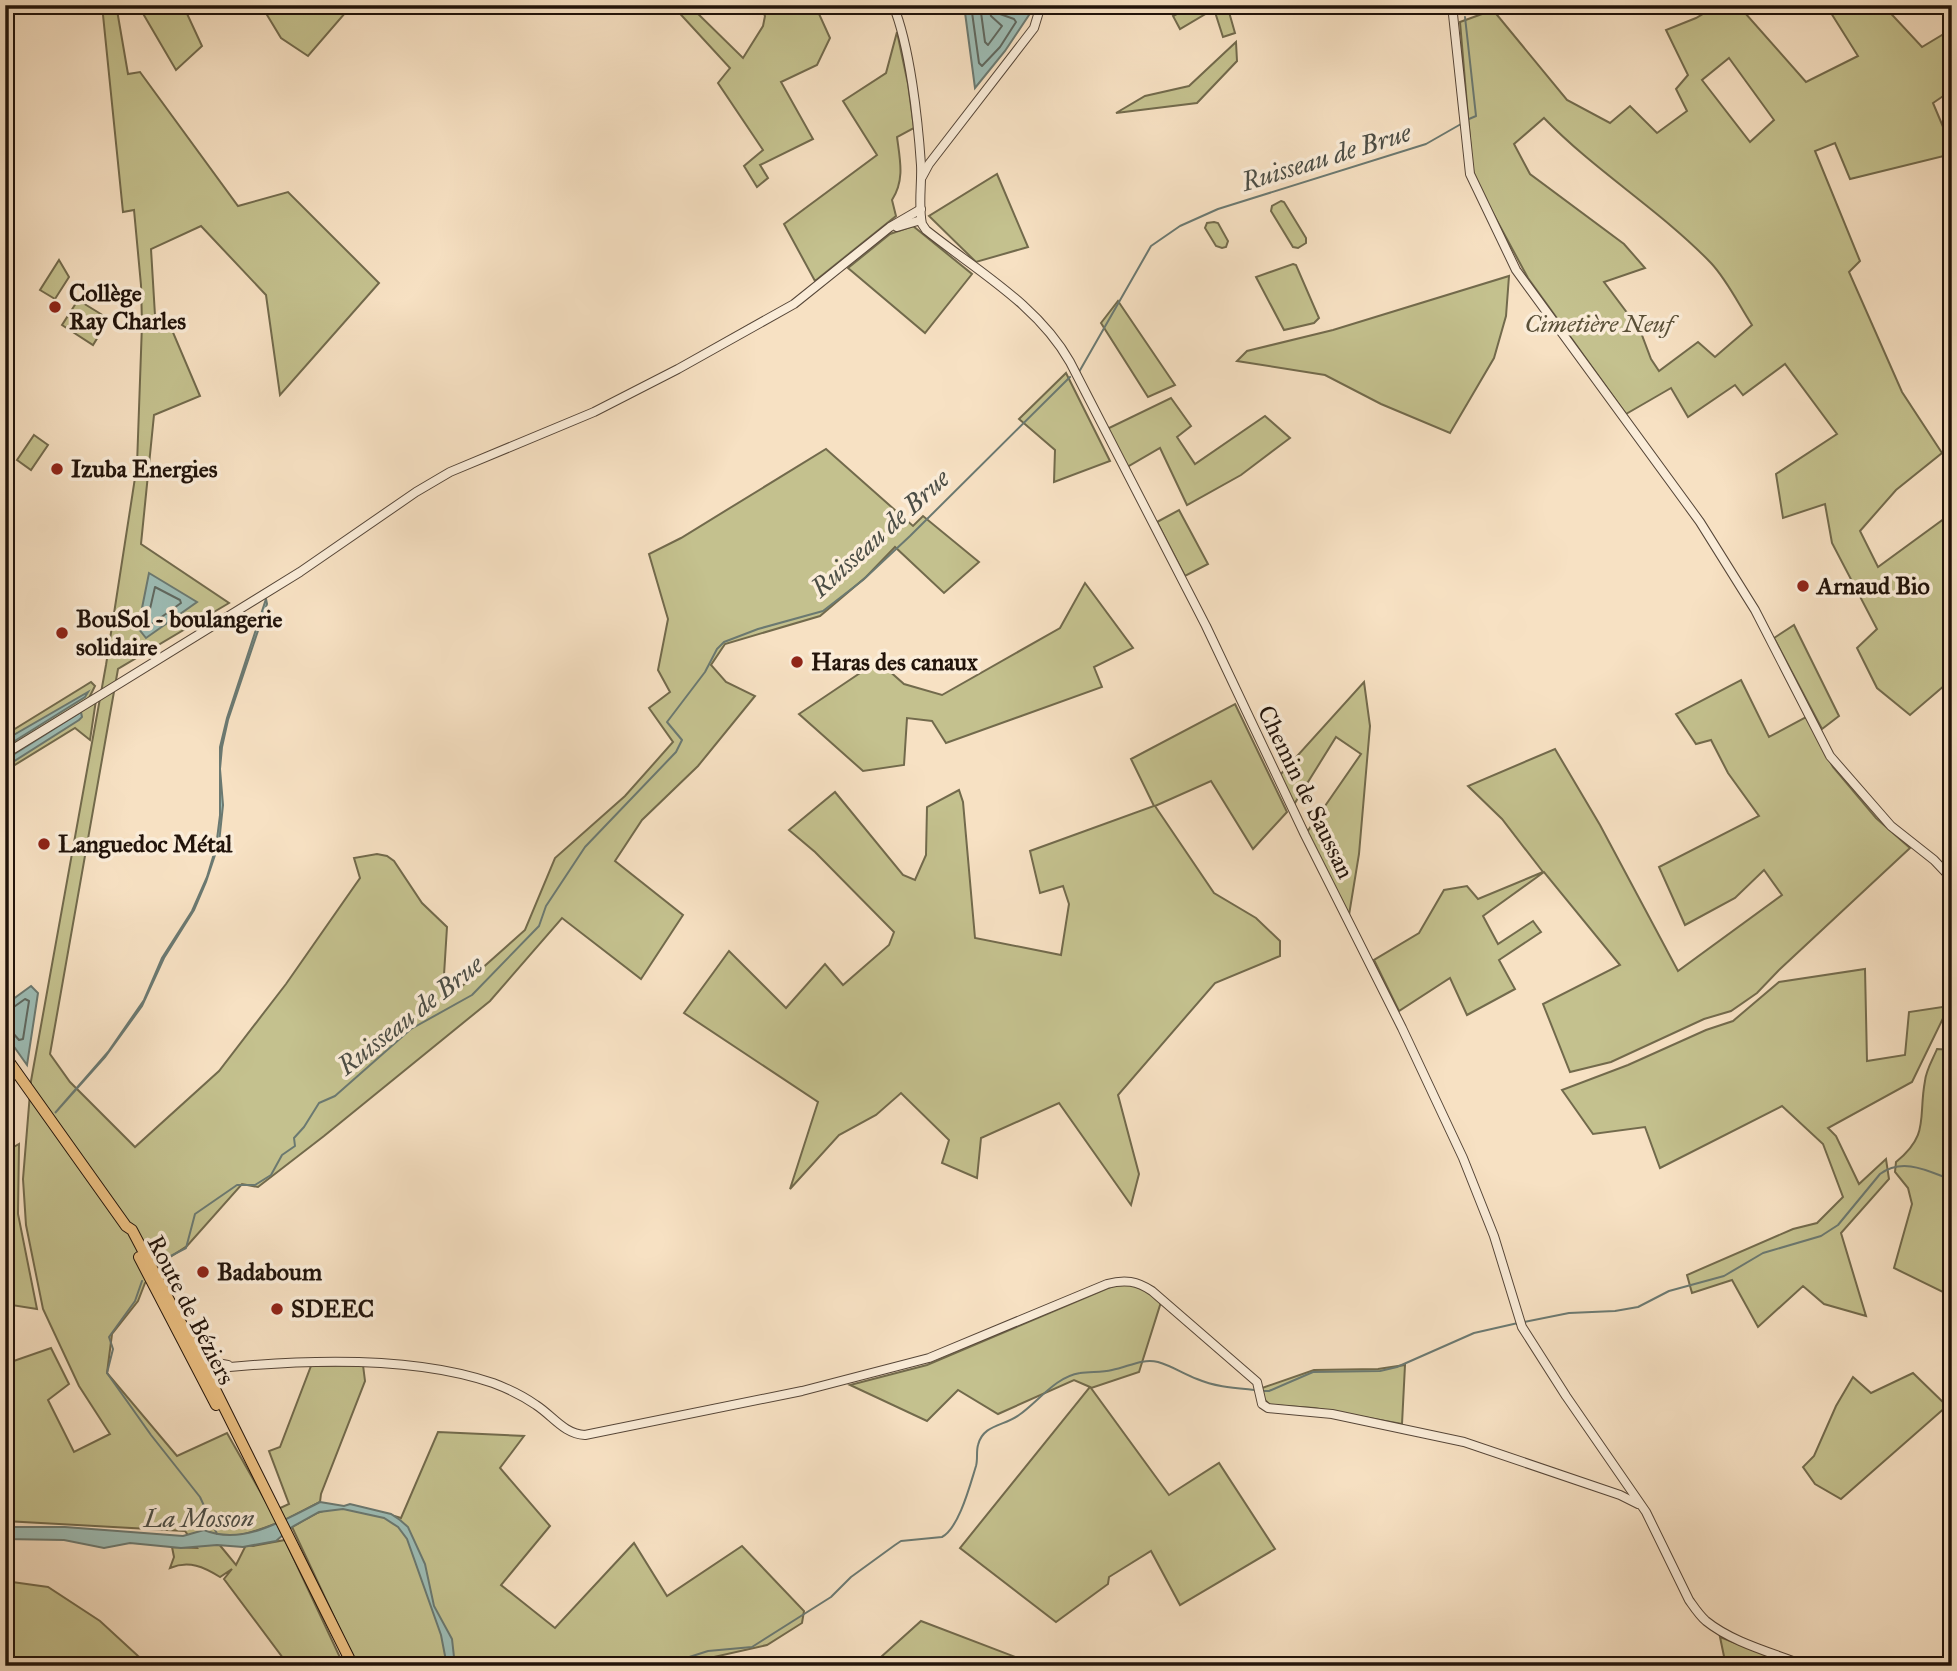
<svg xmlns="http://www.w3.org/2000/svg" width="1957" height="1671" viewBox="0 0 1957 1671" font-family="'IM FELL Great Primer',serif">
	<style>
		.green { fill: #c4c18e; stroke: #726a4c; stroke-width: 2; fill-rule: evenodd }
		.water { fill: #9dbdb6; stroke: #6b7971; stroke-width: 2 }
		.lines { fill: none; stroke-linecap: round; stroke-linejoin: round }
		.shore { stroke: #5f6860; stroke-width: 2 }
		.stream { stroke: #6b7971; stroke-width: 2 }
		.tertiary-casing { stroke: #564638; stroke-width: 10 }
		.primary-casing { stroke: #21130a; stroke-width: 12 }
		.tertiary { stroke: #faecd8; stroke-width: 8 }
		.primary { stroke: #ecc082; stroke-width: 10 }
		.poi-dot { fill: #8f2418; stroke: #faecd8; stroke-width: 2.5 }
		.labels { text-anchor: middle; stroke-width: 7; stroke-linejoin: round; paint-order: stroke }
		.poi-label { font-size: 24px; font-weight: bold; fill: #21130a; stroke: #faecd8; text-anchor: start }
		.park-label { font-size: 24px; font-style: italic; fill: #5a5038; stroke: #faecd8 }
		.street-label { font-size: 24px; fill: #21130a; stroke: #faecd8 }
		.water-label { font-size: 26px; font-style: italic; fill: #4c4e46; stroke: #faecd8 }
	</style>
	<rect width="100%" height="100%" fill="#f7e1c3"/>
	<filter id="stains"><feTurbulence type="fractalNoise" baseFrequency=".00286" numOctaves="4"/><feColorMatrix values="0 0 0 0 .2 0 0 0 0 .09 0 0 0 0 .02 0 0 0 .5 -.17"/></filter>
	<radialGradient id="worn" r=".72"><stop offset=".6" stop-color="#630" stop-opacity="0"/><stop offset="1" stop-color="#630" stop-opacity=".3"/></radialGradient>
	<g class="green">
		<path d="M102,5H129L117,10L128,74L140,72L238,206L288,192L379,283L280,395L266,295L201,226L151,249L156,332L172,330L200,396L154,415L141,544L229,603L118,669L50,1054L70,1082L135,1147L219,1071L286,984L360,878L354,858L377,854L387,856L394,861L422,903L447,927L443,991L452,995L525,930L555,858L625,796L673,742L649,708L670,692L658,670L668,619L649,554L681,538L826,449L913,526L923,516L979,562L944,593L895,547L866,577L820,616L725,644L711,665L726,682L755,696L698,766L642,820L615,861L683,915L641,979L562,918L490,1001L324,1136L258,1187L242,1184L187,1246L164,1261L162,1269L145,1283L138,1301L112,1334L107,1373L177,1456L227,1433L278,1523C256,1530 231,1543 209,1532L236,1565L246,1545L253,1546L285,1540L344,1666H289L224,1579L232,1569L220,1577C204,1567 189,1560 170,1568L174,1557L172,1547L197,1548L185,1531L5,1521V1364L51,1348L69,1384L48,1400L74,1452L110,1434L79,1386L43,1309L26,1225L23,1179L31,1081L106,665L137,465L142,324L141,285L134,210L123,212Z"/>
		<polygon points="138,5 183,5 202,46 176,70"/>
		<polygon points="261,5 341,5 346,12 308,56 281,38"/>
		<polygon points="672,5 689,5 743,58 763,26 765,16 760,5 815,5 830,38 817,65 781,82 813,139 760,165 768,178 757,187 744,166 763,150 718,83 730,68"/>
		<polygon points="1193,5 1227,5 1235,33 1223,37 1214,9 1180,29 1173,16"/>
		<path d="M1718,5H1738L1806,82L1858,56L1826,5H1883L1922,47L1952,29V90L1933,103L1952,148V154L1850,179L1835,143L1815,151L1860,261L1849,272L1902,392L1942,453L1896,490L1860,531L1878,567L1952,513V649L1947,652L1952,660V679L1910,715L1877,688L1857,648L1877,629L1832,543L1825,504L1783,518L1776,474L1837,434L1785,364L1743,395L1735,385L1688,417L1671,388L1626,414L1528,278L1475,180L1472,164L1460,22L1493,10L1567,100L1610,123L1630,106L1657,133L1687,111L1676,89L1688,75L1666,30L1696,18ZM1729,58L1774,120L1750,142L1702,80ZM1544,118C1595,171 1660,210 1711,263C1727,280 1739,305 1752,325L1715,357L1698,342L1659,371L1651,359L1640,330L1604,282L1645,268L1624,244L1530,174L1514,144Z"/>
		<path d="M897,32L908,84L914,128L897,137C900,160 905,180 892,200L896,216L815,281L784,224L877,155L843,101L886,73Z"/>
		<polygon points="1236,42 1237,61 1197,103 1116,113 1145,96 1189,86"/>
		<polygon points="997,174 1028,247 976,262 929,216"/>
		<polygon points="1281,201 1284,202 1306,238 1306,243 1298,248 1293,247 1271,211 1272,206"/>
		<polygon points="1214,222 1218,223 1228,241 1226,247 1222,248 1216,246 1205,228 1207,223"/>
		<polygon points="913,226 972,274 925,333 848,268 890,234"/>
		<polygon points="59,260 69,277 55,299 40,290"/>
		<polygon points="1293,264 1296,265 1319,318 1314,323 1284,330 1256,277"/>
		<polygon points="1509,276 1506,316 1494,358 1450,433 1381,404 1325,375 1237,361 1247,351 1333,330"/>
		<polygon points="78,300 109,319 93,345 62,325"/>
		<polygon points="1118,301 1175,385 1148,397 1101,323"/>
		<polygon points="1066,373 1110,461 1054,482 1055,450 1019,419"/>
		<polygon points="1171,398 1191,426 1177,437 1195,464 1265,416 1290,438 1241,475 1187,505 1160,448 1127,467 1107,429"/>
		<polygon points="34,435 48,445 31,470 17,460"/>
		<polygon points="1179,510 1208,564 1185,576 1157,522"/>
		<polygon points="1085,583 1133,648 1094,667 1102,687 946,743 932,721 907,718 904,765 863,771 799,714 878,661 904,684 942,695 1060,628"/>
		<polygon points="1794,625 1839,716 1822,729 1774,638"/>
		<polygon points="1741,680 1769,737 1806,717 1833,767 1876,818 1910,848 1779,970 1757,993 1731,1011 1704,1019 1611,1062 1570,1072 1543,1004 1620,965 1544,872 1483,916 1498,944 1533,921 1541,932 1499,960 1515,989 1467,1015 1450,978 1399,1011 1374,960 1419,933 1444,890 1467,886 1478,899 1543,872 1502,819 1468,786 1555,749 1600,825 1678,971 1782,895 1764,870 1735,898 1685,925 1659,867 1759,816 1728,773 1711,740 1696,744 1676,714"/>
		<polygon points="91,682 95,686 89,698 5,749 5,735"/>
		<polygon points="1364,682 1370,726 1359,854 1349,915 1307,832 1361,754 1336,737 1293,806 1280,775"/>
		<polygon points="96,700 90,740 75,728 5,771 5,758"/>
		<polygon points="1235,704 1287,812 1253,849 1211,781 1155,806 1214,893 1256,918 1280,941 1280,956 1215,983 1118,1095 1139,1174 1131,1205 1059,1103 981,1138 977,1178 942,1163 949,1140 901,1093 876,1115 839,1135 790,1189 818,1102 684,1013 729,951 786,1008 825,964 843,985 889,945 894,932 815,852 789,830 835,792 903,875 915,880 926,855 927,807 959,790 963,802 975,938 1061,955 1069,904 1063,886 1040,893 1030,851 1154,806 1131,759"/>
		<polygon points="1865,969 1867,1061 1905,1055 1909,1012 1949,1006 1912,1082 1828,1128 1836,1136 1859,1184 1886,1159 1889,1179 1841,1233 1866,1316 1824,1304 1803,1286 1758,1327 1732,1280 1692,1293 1687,1275 1793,1229 1817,1223 1843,1197 1823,1144 1782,1106 1660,1168 1645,1127 1593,1134 1562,1090 1628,1065 1706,1030 1733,1021 1779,982"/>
		<path d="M1937,1049L1952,1050L1951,1296L1894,1268L1912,1204L1908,1188L1895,1172L1896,1162C1930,1135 1918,1117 1925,1081C1926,1070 1933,1059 1937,1049Z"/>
		<polygon points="19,1144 18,1214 37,1309 5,1304 5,1152"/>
		<path d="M1120,1283C1138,1285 1147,1291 1161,1302L1139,1372L1091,1388L1169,1495L1219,1463L1275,1549L1180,1605L1151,1551L1109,1577L1108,1584L1056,1622L960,1548L1090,1387L1074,1380L998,1414L958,1390L927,1421L850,1385L927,1365Z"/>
		<polygon points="363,1365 365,1381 321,1494 320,1502 285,1520 278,1509 289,1504 269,1451 280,1447 311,1366"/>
		<polygon points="1405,1365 1402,1424 1314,1408 1270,1405 1261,1396 1262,1388 1314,1370 1378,1369"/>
		<polygon points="1913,1373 1947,1406 1841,1499 1815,1484 1803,1467 1814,1456 1836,1406 1853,1377 1871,1393"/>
		<path d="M438,1432L524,1436L500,1468L550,1526L501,1585L555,1628L634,1543L667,1596L742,1546L804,1611L802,1623L767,1645L674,1666H357L292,1527C300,1523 309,1517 317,1513C340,1504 378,1510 401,1518Z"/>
		<polygon points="5,1581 48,1587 100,1621 138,1656 151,1666 5,1666"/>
		<polygon points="921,1621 1026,1661 1057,1666 871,1666"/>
		<polygon points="1720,1637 1795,1666 1726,1666"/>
	</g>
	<g class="water">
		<polygon points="964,5 994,5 1017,12 1031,12 1005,51 975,88"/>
		<polygon points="149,573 197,602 146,638 138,628"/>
		<polygon points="266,599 267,604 228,720 222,747 220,769 223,805 219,843 206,882 194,910 164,958 142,1006 105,1057 55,1113 108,1052 144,1000 162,958 192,911 207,877 216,847 220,815 220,747 227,718"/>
		<polygon points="88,692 85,697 5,747 5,740"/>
		<polygon points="81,712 82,717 79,720 5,767 5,760"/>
		<polygon points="31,986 38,993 27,1065 5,1034 5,1005"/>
		<path d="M320,1502L344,1506L350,1504L391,1514L400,1520L408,1527L425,1564L434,1606L452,1639L455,1666H447L441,1635L407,1539L398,1527L384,1518L343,1509L319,1512L292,1527L276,1541L243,1547L217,1545L181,1548L130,1543L104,1548L64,1540L5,1539V1527H65L183,1536L204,1530C243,1546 284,1520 320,1502Z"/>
	</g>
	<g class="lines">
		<g class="shore">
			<polyline points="971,5 979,63 982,66 1000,47 1016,22 1014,19 1000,14 998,5"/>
			<polyline points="980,5 985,42 988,45 1002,26 991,16 989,5"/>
			<polygon points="155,587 180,600 181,603 149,626 147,622"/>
			<polyline points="5,1010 11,1009 25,999 29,1001 23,1039 19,1040 12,1032 5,1031"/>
		</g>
		<g class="stream">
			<polyline points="1464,5 1464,9"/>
			<polyline points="1465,17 1476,116 1469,119"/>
			<polyline points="1079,372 1151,246 1180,226 1218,209 1426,144 1461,124"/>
			<polyline points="163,1270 165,1259 186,1248 195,1214 237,1185 255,1185 271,1175 282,1155 295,1146 294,1138 304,1127 319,1103 335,1096 411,1029 472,995 539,926 546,906 585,847 676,752 682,740 667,722 705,672 717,649 724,642 758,629 823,611 863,580 910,536 1070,377"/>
			<polyline points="142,1281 135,1301 109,1337 113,1349 107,1373 151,1435 200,1497 217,1534"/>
			<path d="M1524,1322L1569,1313L1615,1311L1638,1307L1669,1291L1724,1276L1763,1253L1821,1236L1838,1225L1880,1174C1903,1157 1928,1171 1952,1180"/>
			<polyline points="1264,1391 1269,1391 1313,1372 1380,1371 1397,1367 1474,1333 1518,1323"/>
			<path d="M634,1666L650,1661L680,1660L708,1651L752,1647L831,1597L851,1577L895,1545L901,1541L942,1537C959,1528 970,1485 976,1466C978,1459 976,1452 978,1445C983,1424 1005,1426 1019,1415C1039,1401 1055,1377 1080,1373C1090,1371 1101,1373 1112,1370C1128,1367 1142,1358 1158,1362C1172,1366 1184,1374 1197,1379C1216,1387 1235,1388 1255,1390"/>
		</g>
		<g class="tertiary-casing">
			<g id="tertiary">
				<path d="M893,5C910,46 918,120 921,165C922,184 918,205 922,224L926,230C976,270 1038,305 1070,362L1206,626L1305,835L1402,1028L1463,1158L1494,1236L1522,1327L1566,1396L1646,1512L1689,1600C1694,1607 1699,1615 1706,1621C1733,1643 1774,1653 1806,1666"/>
				<polyline points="1452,5 1470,174 1516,270 1700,522 1755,610 1830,756 1891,826 1934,860 1952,879"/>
				<polyline points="922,177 929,164 1034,28 1041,5"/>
				<polyline points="897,227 921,220"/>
				<polyline points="5,754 300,572 416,492 450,472 594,412 678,369 794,304 890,227 921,209"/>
				<polyline points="198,1355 211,1362 228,1365"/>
				<path d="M202,1370C290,1360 409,1354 493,1383C509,1389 523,1396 536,1405C553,1416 564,1434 585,1435L802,1391L929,1358L1107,1284C1125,1279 1137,1281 1152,1291L1257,1382L1262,1404L1268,1408L1332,1414L1464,1442L1620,1495L1638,1504"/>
			</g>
		</g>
		<g class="primary-casing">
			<g id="primary">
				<polyline points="5,1056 126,1226 132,1230 198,1355 353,1666"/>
				<polyline points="139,1257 216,1405"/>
			</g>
		</g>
		<use href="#tertiary" class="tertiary"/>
		<use href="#primary" class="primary"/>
	</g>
	<g class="poi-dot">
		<circle cx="55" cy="307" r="7"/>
		<circle cx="57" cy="469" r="7"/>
		<circle cx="1803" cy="586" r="7"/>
		<circle cx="62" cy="633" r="7"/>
		<circle cx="797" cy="662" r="7"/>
		<circle cx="44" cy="844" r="7"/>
		<circle cx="203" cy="1272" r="7"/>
		<circle cx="277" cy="1309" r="7"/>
	</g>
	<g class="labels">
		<g class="poi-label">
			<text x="69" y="301">Collège<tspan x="69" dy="28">Ray Charles</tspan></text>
			<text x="71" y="477">Izuba Energies</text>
			<text x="1817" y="594">Arnaud Bio</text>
			<text x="76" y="627">BouSol - boulangerie<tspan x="76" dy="28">solidaire</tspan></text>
			<text x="811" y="670">Haras des canaux</text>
			<text x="58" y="852">Languedoc Métal</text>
			<text x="217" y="1280">Badaboum</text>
			<text x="291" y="1317">SDEEC</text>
		</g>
		<g class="park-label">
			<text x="1599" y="332">Cimetière Neuf</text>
		</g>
		<g class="street-label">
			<text transform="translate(1306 792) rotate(64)" y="8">Chemin de Saussan</text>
			<text transform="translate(191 1310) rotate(63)" y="8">Route de Béziers</text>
		</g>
		<g class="water-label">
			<text transform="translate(1326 157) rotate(-17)" y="9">Ruisseau de Brue</text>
			<text transform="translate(880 533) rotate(-42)" y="9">Ruisseau de Brue</text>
			<text transform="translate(410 1015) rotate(-38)" y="9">Ruisseau de Brue</text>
			<text x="199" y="1527">La Mosson</text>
		</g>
	</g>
	<rect width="1957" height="1671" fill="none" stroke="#f7e1c3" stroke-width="28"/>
	<rect x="7" y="7" width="1943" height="1657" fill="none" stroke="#21130a" stroke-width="3.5"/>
	<rect x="14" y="14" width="1929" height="1643" fill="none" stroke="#21130a" stroke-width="2"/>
	<rect width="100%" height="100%" filter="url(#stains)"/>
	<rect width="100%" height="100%" fill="url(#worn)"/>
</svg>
